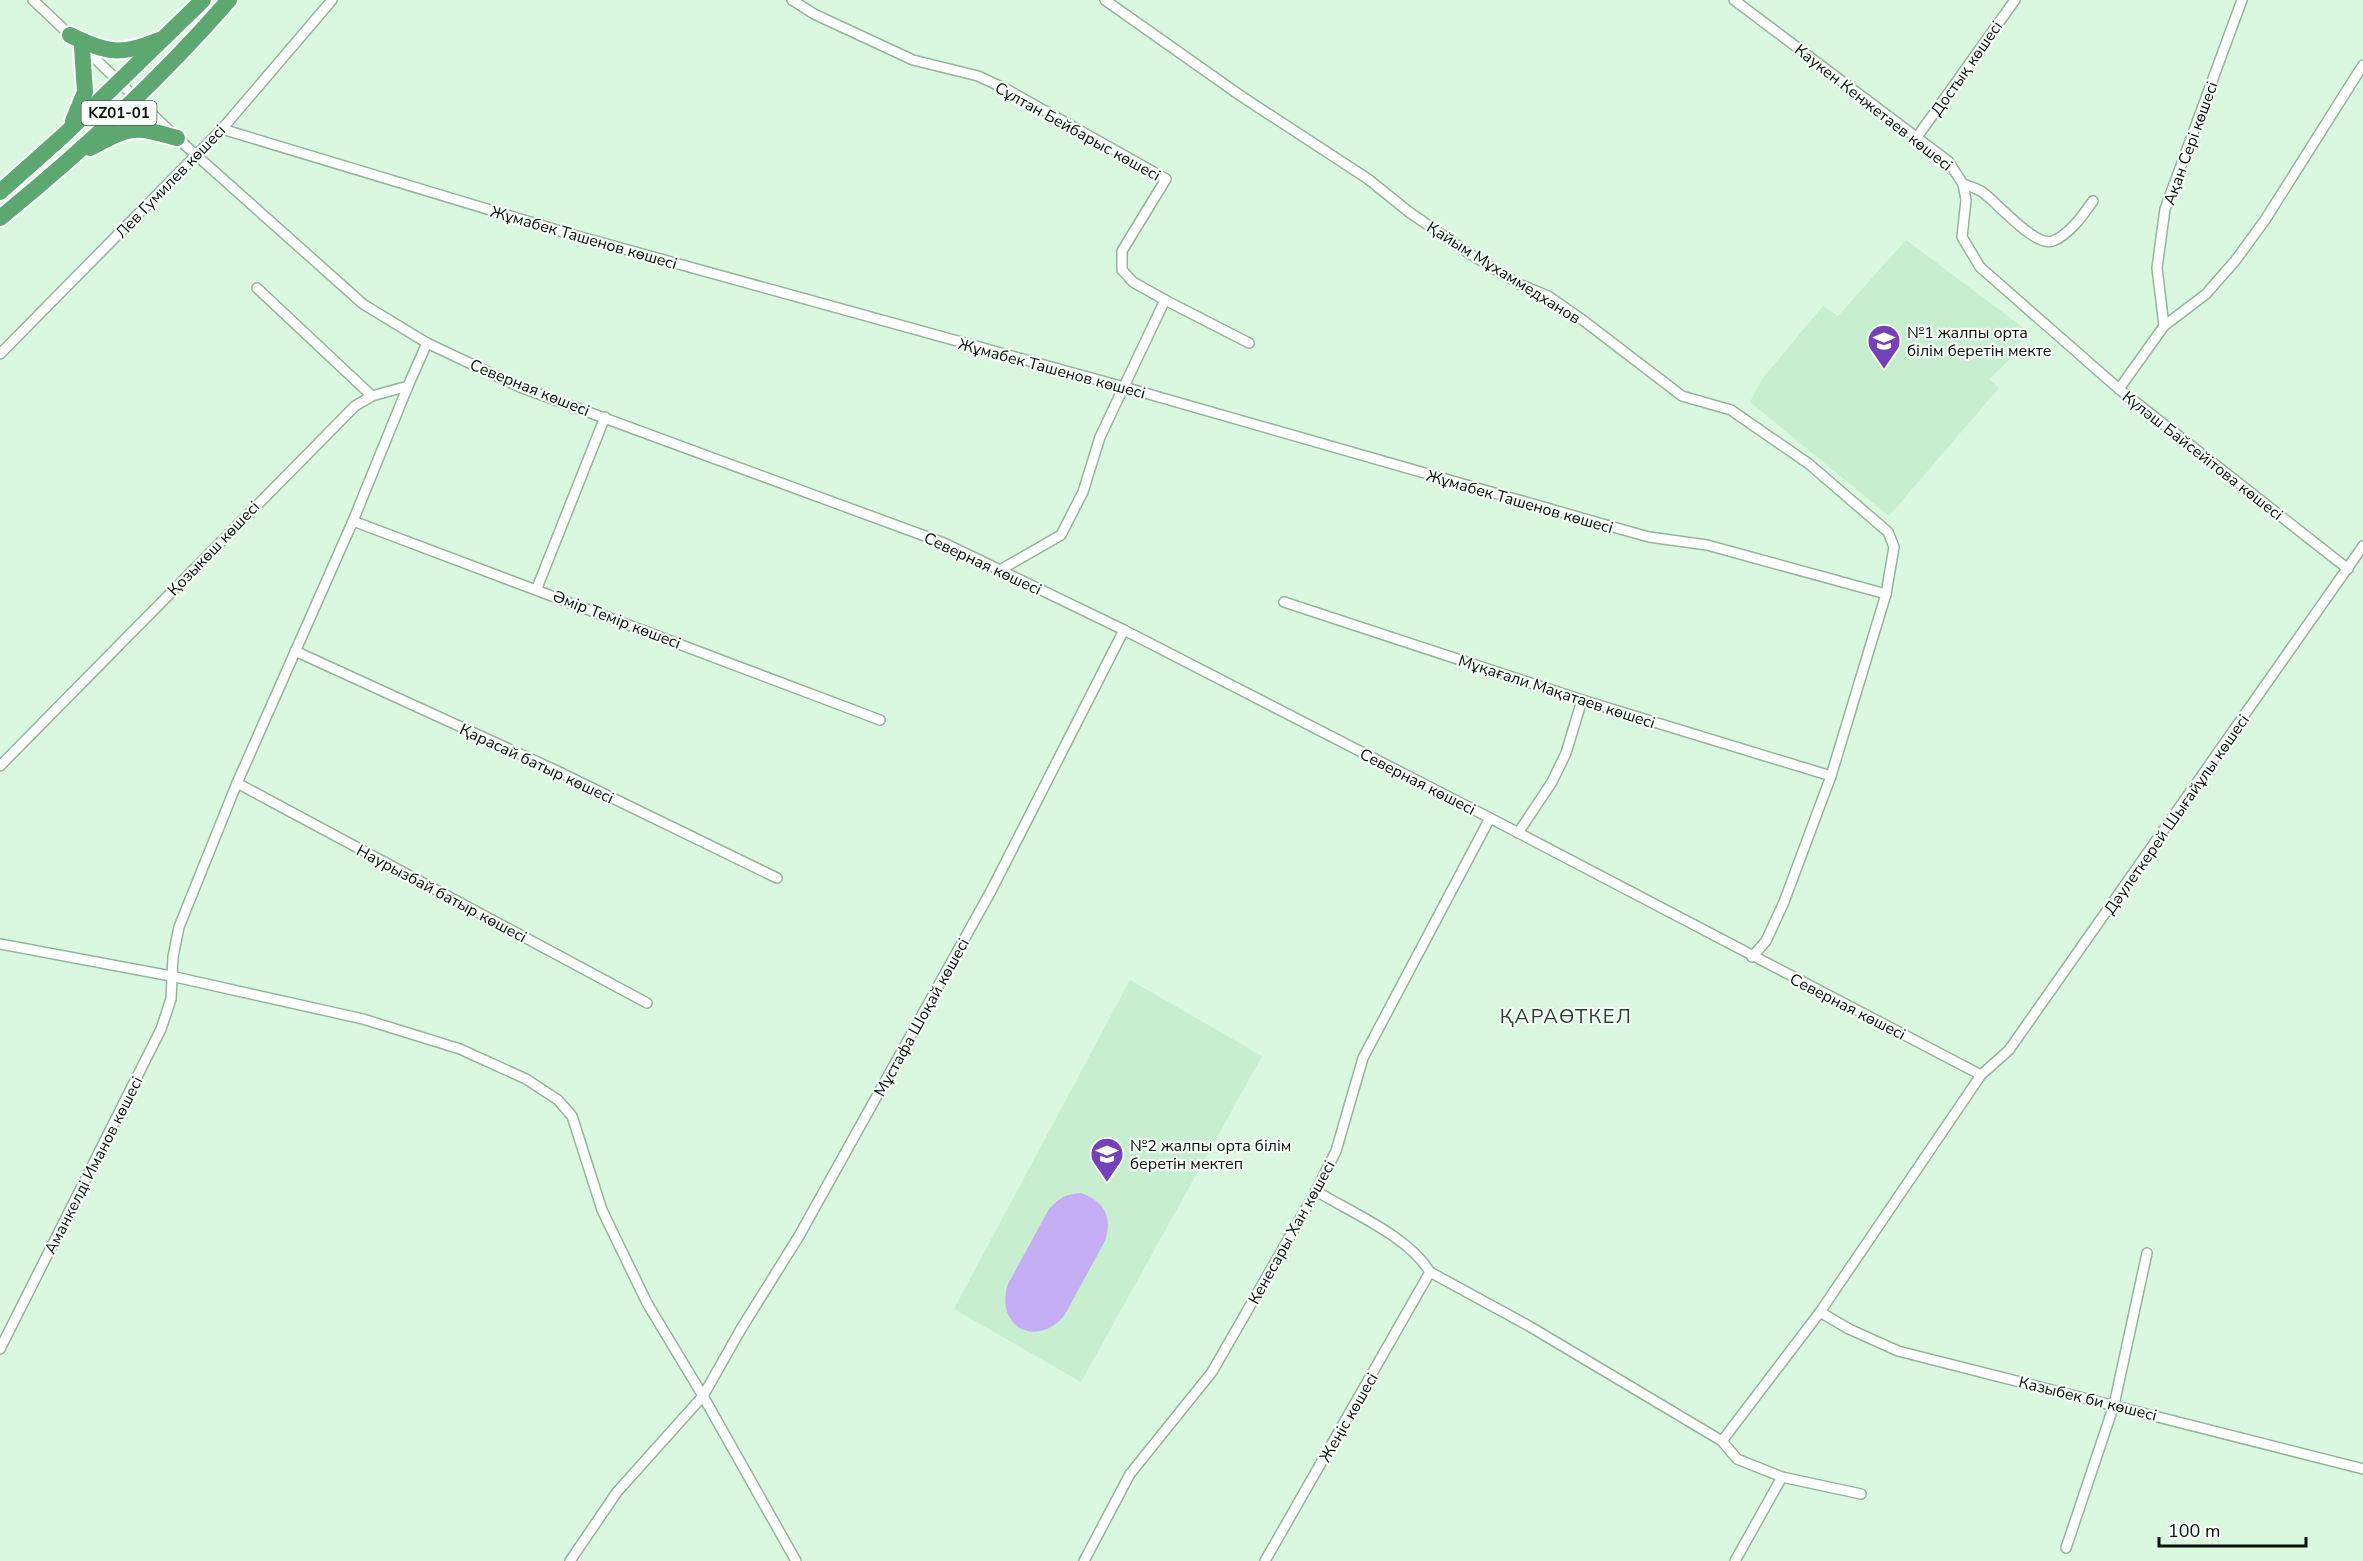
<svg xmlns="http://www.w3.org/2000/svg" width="2363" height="1561" viewBox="0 0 2363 1561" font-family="'Nunito Sans',sans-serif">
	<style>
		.built { fill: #c8eed0 }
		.green { fill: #c5adf4 }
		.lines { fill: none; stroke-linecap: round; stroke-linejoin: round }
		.street-casing { stroke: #96b49c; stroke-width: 12 }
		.highway-casing { stroke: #fff; stroke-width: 20 }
		.street { stroke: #fff; stroke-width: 9 }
		.highway { stroke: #5da871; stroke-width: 16 }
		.labels { text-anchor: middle; stroke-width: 4.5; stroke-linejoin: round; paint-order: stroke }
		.shield { fill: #f8fef9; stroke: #4f5851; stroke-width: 1.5 }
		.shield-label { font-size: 15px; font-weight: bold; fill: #061109 }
		.street-label { font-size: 16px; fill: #061109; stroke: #f8fef9 }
		.poi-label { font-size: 16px; fill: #061109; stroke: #f8fef9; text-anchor: start }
		.quarter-label { font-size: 20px; letter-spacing: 1.5px; fill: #27412e; stroke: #f8fef9 }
	</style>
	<rect width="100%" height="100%" fill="#d9f8df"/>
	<g class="built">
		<polygon points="1906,240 2025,329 2009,360 1989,379 1999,388 1889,516 1750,402 1762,379 1823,306 1838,316"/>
		<polygon points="1130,980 1262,1056 1081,1382 954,1309"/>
	</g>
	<path class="green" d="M1081,1193C1104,1201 1113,1217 1105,1241L1064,1316C1036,1349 994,1326 1008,1284L1049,1209C1059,1198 1066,1194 1081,1193Z"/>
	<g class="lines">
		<g class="street-casing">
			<g id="street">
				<polyline points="33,0 73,38"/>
				<polyline points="792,0 814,14 913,60 978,76 1006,89 1166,179 1122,251 1122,270 1133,282 1165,300 1100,437 1083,492 1061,535 1000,570"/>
				<polyline points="1105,0 1241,96 1368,179 1409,212 1470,254 1519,284 1548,296 1584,321 1682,396 1731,410 1809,464 1888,532 1894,547 1886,594 1831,776 1784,902 1766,941 1752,957"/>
				<polyline points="1734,0 1948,161 1963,184 1966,200 1962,237 1980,267 2119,389"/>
				<polyline points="83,47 177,138 363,304 427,343 520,387 944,543 1124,630 1490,818 1981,1075"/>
				<polyline points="222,129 570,234 1124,387 1613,527 1649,537 1707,545 1886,594"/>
				<polyline points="1917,137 2015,0"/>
				<path d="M1963,184C1969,186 1975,188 1981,191C1996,201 2035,248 2053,241C2070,234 2083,215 2093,201"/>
				<polyline points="257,288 372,396"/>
				<polyline points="1165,300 1249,343"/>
				<polyline points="2164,326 2157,268 2165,209 2242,0"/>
				<polyline points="0,354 222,129 332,0"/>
				<polyline points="353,521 880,720"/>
				<polyline points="2348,569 2119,389 2164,326 2206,294 2235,261 2265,220 2363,65"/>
				<polyline points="537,588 605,417"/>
				<polyline points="1284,602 1582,700 1831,776"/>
				<polyline points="295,651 555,770 777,878"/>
				<polyline points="0,766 355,406 372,396 408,386 427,343"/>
				<polyline points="237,783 647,1003"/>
				<polyline points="1518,833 1552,782 1566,753 1582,700"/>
				<polyline points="0,944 171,976 363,1019 460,1049 526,1079 558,1100 572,1116 602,1210 647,1303 703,1396 617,1492 570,1561"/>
				<path d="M1316,1191C1352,1213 1408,1236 1430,1272L1529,1326L1722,1441L1737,1459L1782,1477L1861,1494"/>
				<polyline points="1820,1312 1849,1329 1898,1351 2363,1469"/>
				<polyline points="0,1349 161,1029 171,999 173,957 179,927 237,783 353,521 408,386"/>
				<polyline points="1722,1441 1820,1312 1981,1075 2009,1050 2363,546"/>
				<polyline points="2066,1548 2114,1405 2147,1253"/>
				<polyline points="796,1561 703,1396 741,1329 799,1236 991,891 1124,630"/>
				<polyline points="1084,1561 1130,1474 1212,1372 1316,1191 1336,1151 1363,1058 1490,818"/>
				<polyline points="1265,1561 1430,1272"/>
				<polyline points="1735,1561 1782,1477"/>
			</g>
		</g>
		<g class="highway-casing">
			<g id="highway">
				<path d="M70,35C106,53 121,56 159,40"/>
				<polyline points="73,121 85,92 82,47"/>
				<path d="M90,148C131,127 132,125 177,138"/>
				<polyline points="0,192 64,135 203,0"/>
				<path d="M0,218C80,153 162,77 229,0"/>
			</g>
		</g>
		<use href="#street" class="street"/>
		<use href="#highway" class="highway"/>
	</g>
	<defs>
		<g id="school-pin" transform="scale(1.725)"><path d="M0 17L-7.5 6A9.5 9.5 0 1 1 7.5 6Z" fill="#7441b8" stroke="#f8fef9"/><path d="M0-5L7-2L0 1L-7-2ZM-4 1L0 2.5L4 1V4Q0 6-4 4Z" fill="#fff"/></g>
	</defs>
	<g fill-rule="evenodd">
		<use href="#school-pin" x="1884" y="341"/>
		<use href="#school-pin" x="1107" y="1154"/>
	</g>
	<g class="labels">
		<rect class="shield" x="81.5" y="101" width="75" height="24" rx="4.5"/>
		<g class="shield-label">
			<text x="119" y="118">KZ01-01</text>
		</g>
		<g class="street-label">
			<text transform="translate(1966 68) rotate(-55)" y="6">Достық көшесі</text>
			<text transform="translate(1874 107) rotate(38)" y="6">Каукен Кенжетаев көшесі</text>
			<text transform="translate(1078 131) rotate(29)" y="6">Сұлтан Бейбарыс көшесі</text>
			<text transform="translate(2190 143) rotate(-70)" y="6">Ақан Сері көшесі</text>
			<text transform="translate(170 181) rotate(-46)" y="6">Лев Гумилев көшесі</text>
			<text transform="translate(584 237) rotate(16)" y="6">Жұмабек Ташенов көшесі</text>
			<text transform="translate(1504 272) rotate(32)" y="6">Қайым Мұхаммедханов</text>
			<text transform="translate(1052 368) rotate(15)" y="6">Жұмабек Ташенов көшесі</text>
			<text transform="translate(530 387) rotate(22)" y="6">Северная көшесі</text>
			<text transform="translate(2203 455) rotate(38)" y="6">Күләш Байсейітова көшесі</text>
			<text transform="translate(1520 501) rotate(16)" y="6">Жұмабек Ташенов көшесі</text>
			<text transform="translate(213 548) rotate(-46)" y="6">Қозыкөш көшесі</text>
			<text transform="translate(983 563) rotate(25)" y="6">Северная көшесі</text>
			<text transform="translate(617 619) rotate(21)" y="6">Әмір Темір көшесі</text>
			<text transform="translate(1557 691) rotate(18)" y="6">Мұқағали Мақатаев көшесі</text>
			<text transform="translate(537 763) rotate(25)" y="6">Қарасай батыр көшесі</text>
			<text transform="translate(1418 781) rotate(27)" y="6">Северная көшесі</text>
			<text transform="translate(2176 814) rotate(-55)" y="6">Дәулеткерей Шығайұлы көшесі</text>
			<text transform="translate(442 893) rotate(28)" y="6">Наурызбай батыр көшесі</text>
			<text transform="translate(1848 1006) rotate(27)" y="6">Северная көшесі</text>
			<text transform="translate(921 1017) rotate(-61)" y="6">Мұстафа Шоқай көшесі</text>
			<text transform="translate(93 1165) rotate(-63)" y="6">Аманкелді Иманов көшесі</text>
			<text transform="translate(1291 1232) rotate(-61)" y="6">Кенесары Хан көшесі</text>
			<text transform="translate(2088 1398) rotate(14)" y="6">Казыбек би көшесі</text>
			<text transform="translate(1348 1417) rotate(-60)" y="6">Жеңіс көшесі</text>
		</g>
		<g class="poi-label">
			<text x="1907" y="338">№1 жалпы орта<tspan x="1907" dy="18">білім беретін мекте</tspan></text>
			<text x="1130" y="1151">№2 жалпы орта білім<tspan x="1130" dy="18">беретін мектеп</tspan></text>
		</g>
		<g class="quarter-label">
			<text x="1566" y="1023">ҚАРАӨТКЕЛ</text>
		</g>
	</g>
	<path d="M2159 1537v9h147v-9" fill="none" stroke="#061109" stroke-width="3"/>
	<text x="2168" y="1537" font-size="18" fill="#061109" stroke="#f8fef9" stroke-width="4.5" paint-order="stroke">100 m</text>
</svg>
